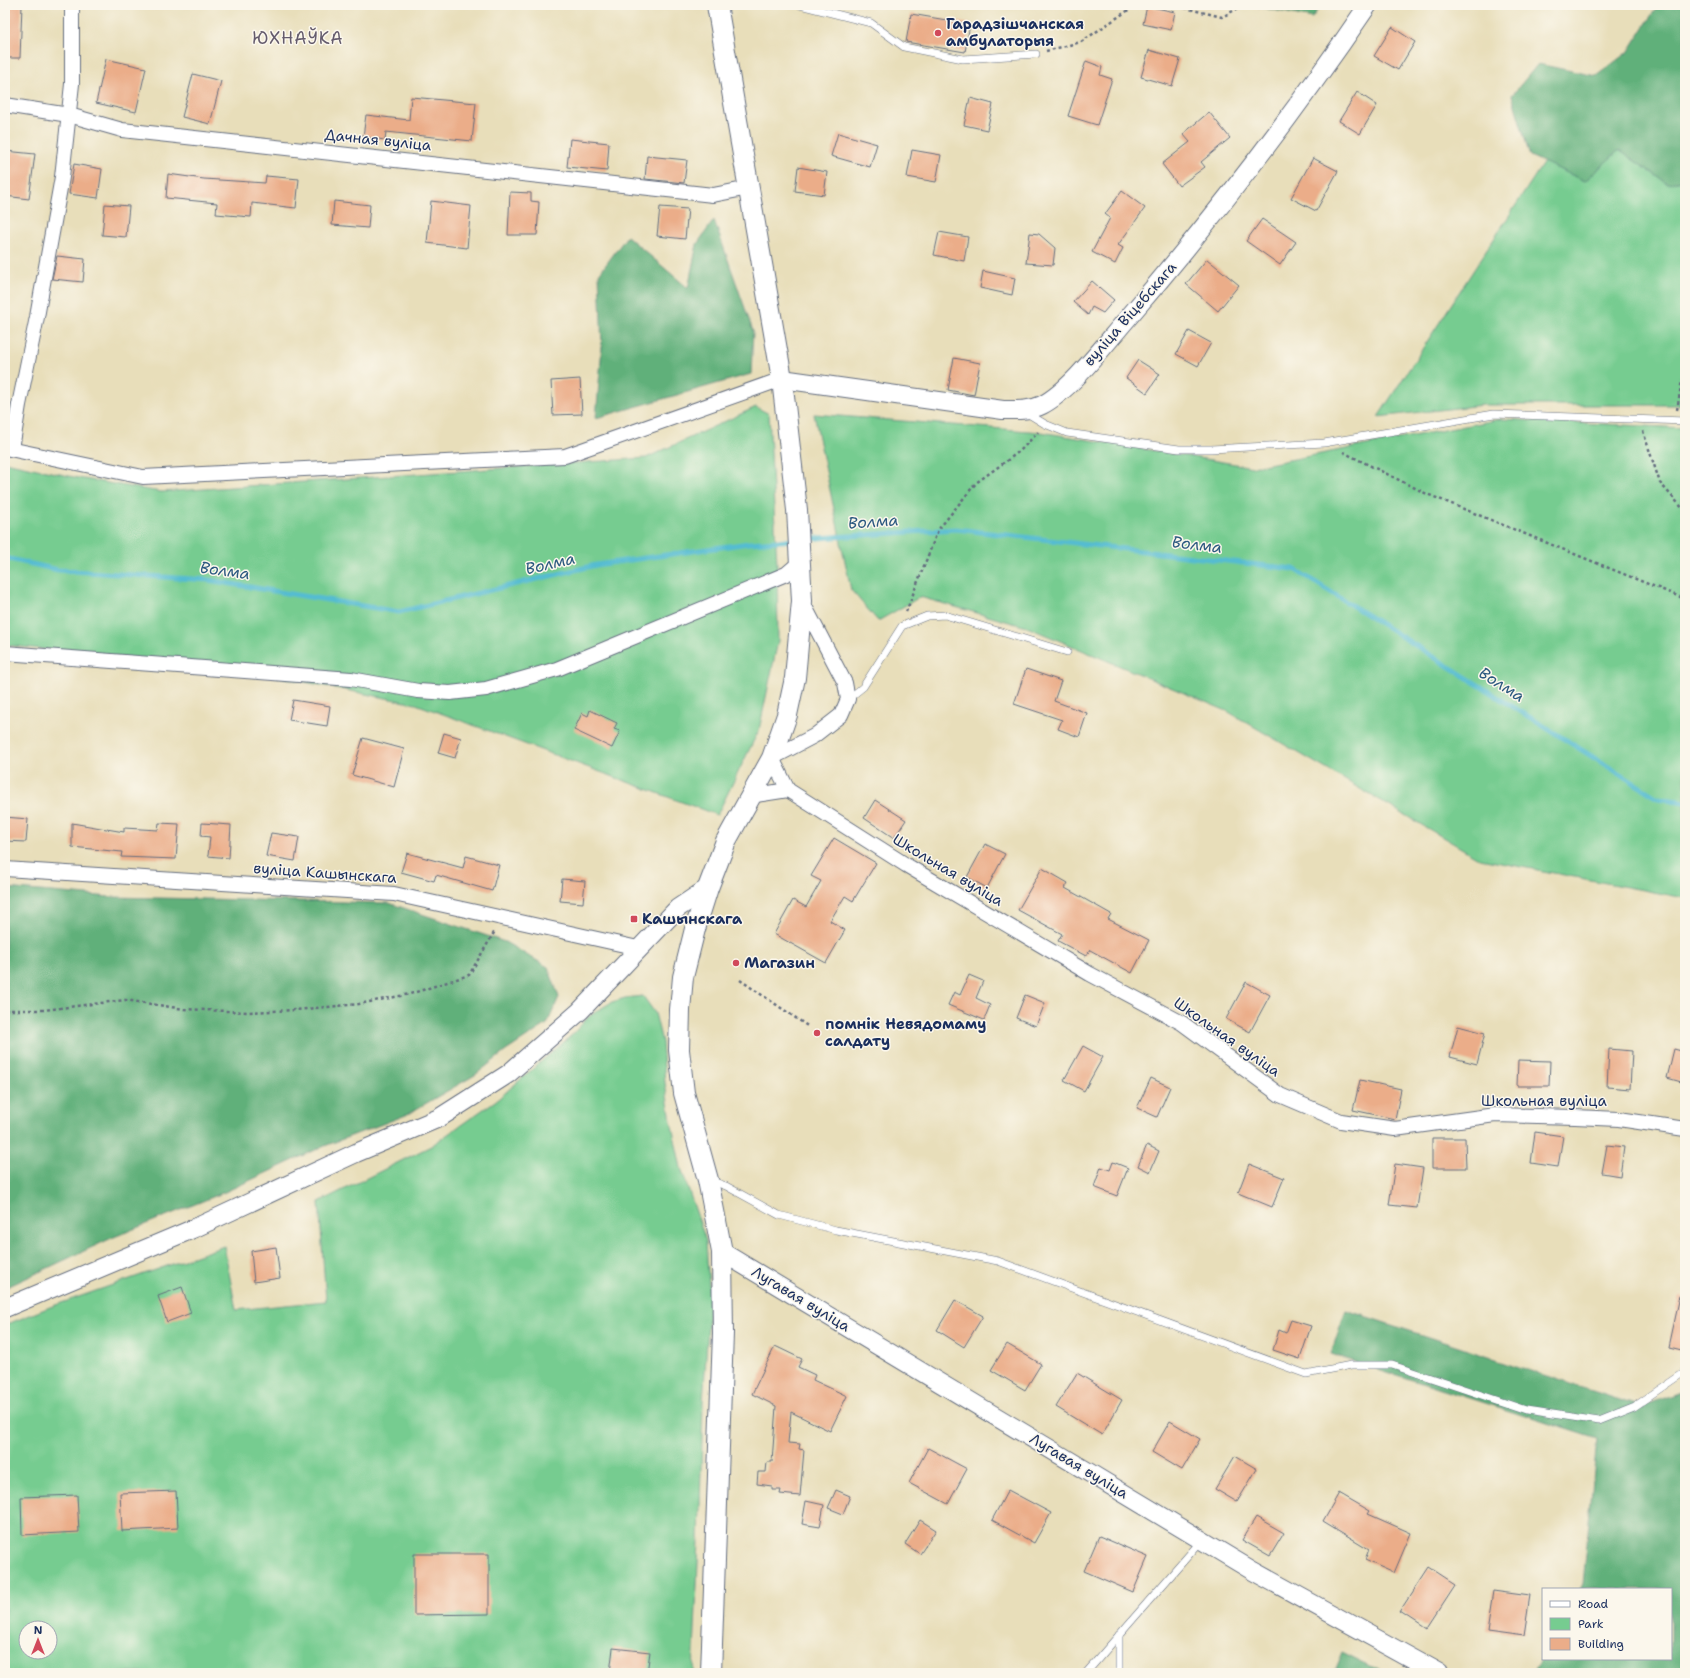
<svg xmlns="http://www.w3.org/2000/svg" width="1690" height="1678" viewBox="0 0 1690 1678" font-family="'Shantell Sans',sans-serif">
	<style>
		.green { fill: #76cc90; stroke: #487e77; fill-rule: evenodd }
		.forest { fill: #60b07a; stroke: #3e706c }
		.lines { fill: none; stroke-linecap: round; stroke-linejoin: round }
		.stream { stroke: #54bcd1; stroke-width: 5 }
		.building { fill: #ebad89 }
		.service-casing { stroke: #636c7e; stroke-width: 8 }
		.minor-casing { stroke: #636c7e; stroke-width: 16 }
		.tertiary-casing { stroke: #636c7e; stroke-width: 20 }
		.secondary-casing { stroke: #636c7e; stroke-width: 22 }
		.path { stroke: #636c7e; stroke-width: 2.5; stroke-dasharray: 3 3; stroke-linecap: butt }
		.service { stroke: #fff; stroke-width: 7 }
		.minor { stroke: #fff; stroke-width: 14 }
		.tertiary { stroke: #fff; stroke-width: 18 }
		.secondary { stroke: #fff; stroke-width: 20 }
		.poi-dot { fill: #d1495b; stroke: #fbf7ec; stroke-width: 1.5 }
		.labels { text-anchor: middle; stroke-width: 3; stroke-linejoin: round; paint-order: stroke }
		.poi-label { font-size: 15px; font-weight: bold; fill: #1b2f5e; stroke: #fbf7ec; text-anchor: start }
		.street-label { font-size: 15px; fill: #1b2f5e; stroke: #fbf7ec }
		.water-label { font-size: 16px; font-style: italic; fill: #2c5980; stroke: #fbf7ec }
		.quarter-label { font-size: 17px; letter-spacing: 1px; fill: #645b6d; stroke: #fbf7ec }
	</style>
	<rect width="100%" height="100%" fill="#fbf7ec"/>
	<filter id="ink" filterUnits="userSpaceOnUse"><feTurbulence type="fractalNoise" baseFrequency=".025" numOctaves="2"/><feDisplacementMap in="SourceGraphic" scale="8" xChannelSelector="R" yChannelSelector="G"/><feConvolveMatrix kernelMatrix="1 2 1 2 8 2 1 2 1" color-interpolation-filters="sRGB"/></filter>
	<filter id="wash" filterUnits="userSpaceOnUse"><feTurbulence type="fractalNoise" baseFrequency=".012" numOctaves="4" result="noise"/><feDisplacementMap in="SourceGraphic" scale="16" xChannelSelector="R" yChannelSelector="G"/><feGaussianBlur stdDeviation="0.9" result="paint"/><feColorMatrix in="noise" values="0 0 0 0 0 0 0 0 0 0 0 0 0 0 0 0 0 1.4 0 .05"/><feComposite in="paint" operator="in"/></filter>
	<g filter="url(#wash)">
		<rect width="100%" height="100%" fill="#e8deba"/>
		<g class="green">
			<polygon points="1619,150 1667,183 1685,181 1685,405 1483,405 1378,417 1544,162 1585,181"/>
			<polygon points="756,407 769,414 777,564 778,641 759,730 717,815 416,704 260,673 5,645 5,462 78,478 161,492 646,458"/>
			<polygon points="814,414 1041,432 1253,467 1501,419 1685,428 1685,898 1480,859 1227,711 1027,627 920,597 878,621 851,590"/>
			<path d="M643,996L655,1013L662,1042L665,1083L671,1121L681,1168L706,1241L707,1259L710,1296L703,1402L699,1540L693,1673H5V1325L50,1307L224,1246L236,1310L326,1301L319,1202L431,1146L498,1099L573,1034L587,1018L600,1009L612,1002L625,998ZM26,1628H50V1652H26Z"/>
		</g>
		<g class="forest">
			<polygon points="1250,5 1321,5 1312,18"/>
			<polygon points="1658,5 1685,5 1685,181 1667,183 1619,150 1585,181 1530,156 1512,95 1538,64 1596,76 1629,51"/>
			<polygon points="714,220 753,331 751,374 596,418 602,347 599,274 627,236 688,288 697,244"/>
			<polygon points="5,888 111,897 389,903 505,942 548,967 559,997 547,1024 506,1051 475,1075 406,1115 322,1147 225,1192 114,1237 5,1288"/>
			<polygon points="1346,1310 1641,1407 1685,1390 1685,1673 1533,1673 1543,1656 1543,1659 1671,1659 1671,1589 1580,1589 1583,1584 1597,1439 1331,1354"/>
			<polygon points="1342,1652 1385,1673 1333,1673"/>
		</g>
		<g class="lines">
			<g class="stream">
				<polyline points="803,539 956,529 1294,569 1658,798 1685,802"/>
				<polyline points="5,558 58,570 208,580 399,612 596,565 749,543 795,540"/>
			</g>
		</g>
		<g id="blocks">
			<g class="building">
				<polygon points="5,5 22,5 20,58 5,58"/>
				<polygon points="1147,6 1175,12 1171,30 1143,24"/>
				<polygon points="911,14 970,24 965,52 906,42"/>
				<polygon points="1392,27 1415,42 1398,70 1374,56"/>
				<polygon points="1149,50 1180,59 1172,86 1141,77"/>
				<polygon points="106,59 146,68 136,112 96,103"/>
				<polygon points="1086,61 1102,67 1100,75 1112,79 1097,125 1068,116"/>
				<polygon points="193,74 221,81 210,124 182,117"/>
				<polygon points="1357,92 1377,105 1360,134 1339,121"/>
				<polygon points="411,97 476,103 472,141 386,132 385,140 363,137 366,115 409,120"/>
				<polygon points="970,98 993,104 987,130 964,125"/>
				<polygon points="1209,112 1230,138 1201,162 1205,167 1179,186 1162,164 1190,142 1183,134"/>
				<polygon points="838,133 877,144 870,167 831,156"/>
				<polygon points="570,139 609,143 607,171 567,167"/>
				<polygon points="912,150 941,155 936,182 907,177"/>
				<polygon points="5,151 35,154 29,199 5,196"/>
				<polygon points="647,156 687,160 684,183 645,179"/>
				<polygon points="1313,158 1338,171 1316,211 1291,198"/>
				<polygon points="74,164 102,169 98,198 69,194"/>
				<polygon points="798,167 827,172 824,195 795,191"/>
				<polygon points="168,174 204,179 265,183 266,176 299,179 296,208 252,203 251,217 216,214 217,203 166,198"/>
				<polygon points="1122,191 1145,208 1118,245 1123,248 1115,264 1092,252 1110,218 1105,214"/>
				<polygon points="510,192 531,193 531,201 539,202 537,235 508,235"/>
				<polygon points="334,201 370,205 368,228 332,225"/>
				<polygon points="431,201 471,206 467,248 427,243"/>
				<polygon points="105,204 129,206 126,237 102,235"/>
				<polygon points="660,207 688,209 685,239 657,236"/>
				<polygon points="1262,219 1296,242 1280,265 1246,241"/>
				<polygon points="939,232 968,237 964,261 934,255"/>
				<polygon points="1030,233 1039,234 1055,248 1053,265 1026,263"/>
				<polygon points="57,256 85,259 83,282 52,279"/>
				<polygon points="1207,259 1239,285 1218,311 1186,284"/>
				<polygon points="983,271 1015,278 1012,295 980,288"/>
				<polygon points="1092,281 1114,300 1103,313 1092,307 1088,315 1073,302"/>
				<polygon points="1189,331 1211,343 1198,366 1176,354"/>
				<polygon points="954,358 980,363 974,395 948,390"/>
				<polygon points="1138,360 1160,374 1147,393 1126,378"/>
				<polygon points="580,379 582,414 553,415 551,381"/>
				<polygon points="1026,669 1061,681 1054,701 1087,713 1079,737 1058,729 1062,720 1014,704"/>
				<polygon points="293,700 330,706 327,726 289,720"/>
				<polygon points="590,710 617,723 614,729 620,731 612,748 574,730 582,713 588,716"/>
				<polygon points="444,733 461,738 455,758 438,753"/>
				<polygon points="363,738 404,749 394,787 352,775"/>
				<polygon points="875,800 906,820 894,838 864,818"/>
				<polygon points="5,817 28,819 26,842 5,841"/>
				<polygon points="72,823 124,832 124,828 158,830 159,823 179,824 176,859 121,857 122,852 72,847"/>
				<polygon points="202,823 231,825 229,858 208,856 210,837 201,836"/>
				<polygon points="271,833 299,837 295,861 266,856"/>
				<polygon points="834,838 876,863 853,901 845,896 830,921 845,930 826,963 774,934 793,900 806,907 821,881 811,876"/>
				<polygon points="985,844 1005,854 987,888 967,877"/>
				<polygon points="407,853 463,868 466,856 499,865 492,891 436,875 434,881 401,872"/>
				<polygon points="1042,868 1068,883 1065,888 1111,914 1108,919 1149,940 1132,973 1090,950 1086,956 1058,941 1062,934 1018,910"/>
				<polygon points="562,879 585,881 583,903 560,901"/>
				<polygon points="969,975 983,981 976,998 990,1005 984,1020 948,1005 954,992 960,995"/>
				<polygon points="1246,982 1270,995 1250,1032 1226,1019"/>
				<polygon points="1025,995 1045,1003 1036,1026 1016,1018"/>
				<polygon points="1458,1026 1485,1033 1477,1064 1450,1057"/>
				<polygon points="1083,1046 1103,1057 1084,1091 1064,1080"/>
				<polygon points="1609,1049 1632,1051 1630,1089 1607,1087"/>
				<polygon points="1674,1049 1685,1052 1685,1083 1667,1078"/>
				<polygon points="1518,1060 1550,1061 1549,1086 1517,1086"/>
				<polygon points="1151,1078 1170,1087 1157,1117 1137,1108"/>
				<polygon points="1360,1080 1401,1089 1395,1119 1353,1110"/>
				<polygon points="1535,1132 1563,1136 1558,1167 1531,1163"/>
				<polygon points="1432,1138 1465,1138 1466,1168 1432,1168"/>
				<polygon points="1147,1145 1159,1151 1150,1172 1138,1166"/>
				<polygon points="1607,1145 1624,1147 1620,1176 1602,1173"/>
				<polygon points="1113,1162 1128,1168 1117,1196 1094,1187 1101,1167 1110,1170"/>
				<polygon points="1249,1164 1284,1178 1272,1207 1238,1193"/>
				<polygon points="1395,1164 1423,1168 1417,1208 1389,1205"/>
				<polygon points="276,1247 280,1278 254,1282 251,1251"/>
				<polygon points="182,1287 191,1313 167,1322 158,1296"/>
				<polygon points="1679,1296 1685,1297 1685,1351 1668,1347"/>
				<polygon points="955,1300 983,1316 964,1347 937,1330"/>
				<polygon points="1291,1320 1311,1326 1300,1359 1273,1350 1279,1330 1286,1333"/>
				<polygon points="1007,1344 1041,1364 1025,1390 991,1370"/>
				<polygon points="775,1346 802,1359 798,1367 815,1375 813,1380 847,1396 830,1431 791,1412 788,1443 800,1444 799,1449 804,1450 800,1496 780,1494 781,1490 772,1490 772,1486 757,1484 758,1472 766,1472 767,1462 772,1462 776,1406 752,1394"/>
				<polygon points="1077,1373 1122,1400 1102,1435 1056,1407"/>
				<polygon points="1170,1421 1200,1439 1182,1470 1152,1452"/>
				<polygon points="928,1448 967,1469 948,1504 909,1483"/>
				<polygon points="1235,1456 1257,1469 1237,1502 1215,1489"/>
				<polygon points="836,1490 850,1496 843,1514 828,1508"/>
				<polygon points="1008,1490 1051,1513 1034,1543 992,1520"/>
				<polygon points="176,1491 178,1528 122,1531 120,1493"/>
				<polygon points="1339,1493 1370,1511 1368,1514 1411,1533 1394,1573 1365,1560 1369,1549 1323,1521"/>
				<polygon points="77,1495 79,1532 22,1535 21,1497"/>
				<polygon points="806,1501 824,1505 820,1527 802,1524"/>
				<polygon points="1256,1517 1284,1533 1270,1556 1242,1540"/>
				<polygon points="920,1520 936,1530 920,1554 905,1544"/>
				<polygon points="1099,1536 1148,1557 1133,1592 1084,1571"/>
				<polygon points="414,1554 489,1554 489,1614 414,1615"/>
				<polygon points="1429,1568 1455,1585 1427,1628 1401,1611"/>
				<polygon points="1493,1591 1530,1596 1524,1635 1487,1630"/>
				<polygon points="613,1648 650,1652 647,1673 610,1673"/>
			</g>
		</g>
	</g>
	<g filter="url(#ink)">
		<use href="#blocks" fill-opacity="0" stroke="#636c7e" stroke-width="1"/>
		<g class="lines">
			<g class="service-casing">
				<g id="service">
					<polyline points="800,5 871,23 904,47 963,59 1036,54"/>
					<polyline points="1027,413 1045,424 1067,433 1179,449 1211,449 1324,443 1494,414 1685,421"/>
					<polyline points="848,699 863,687 902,626 927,616 945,615 1067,652"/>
					<polyline points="712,1181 726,1186 779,1215 836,1230 998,1261 1306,1374 1351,1365 1392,1365 1526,1410 1599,1421 1634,1407 1685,1372"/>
					<polyline points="1119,1635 1119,1673"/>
					<polyline points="1086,1673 1201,1541"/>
				</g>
			</g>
			<g class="minor-casing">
				<g id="minor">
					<polyline points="5,105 69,115 122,130 713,195 749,188"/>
					<polyline points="5,448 143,477 565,456 782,379"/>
					<polyline points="12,449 19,405 37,317 62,177 72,84 72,5"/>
					<polyline points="802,601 845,683 848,699 841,715 814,736 772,758 788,790 906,865 1090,974 1182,1023 1280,1095 1341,1121 1395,1129 1495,1115 1575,1117 1619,1119 1685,1129"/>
					<polyline points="5,653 351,679 418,691 450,693 486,689 557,669 786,574 800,562"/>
					<polyline points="750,796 788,790"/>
					<polyline points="5,869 394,894 638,948"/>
				</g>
			</g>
			<g class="tertiary-casing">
				<g id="tertiary">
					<path d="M782,379L1003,410C1016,410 1030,411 1042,405C1071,390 1105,344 1127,319C1213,219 1294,114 1368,5"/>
					<polyline points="722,1252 1253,1571 1439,1673"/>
					<polyline points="5,1308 195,1228 356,1153 439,1118 508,1074 580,1011 678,908 708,888"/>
				</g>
			</g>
			<g class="secondary-casing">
				<polyline id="secondary" points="711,1673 723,1333 722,1252 708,1180 684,1093 679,1050 680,1010 683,977 695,929 708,888 726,841 772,758 787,715 795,678 802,601 797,510 782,379 717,5"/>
			</g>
			<g class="path">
				<polyline points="1173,5 1222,17 1244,5"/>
				<polyline points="1046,51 1081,42 1136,5"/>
				<polyline points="1677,410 1682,380"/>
				<polyline points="1643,431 1660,483 1685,511"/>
				<polyline points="1343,452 1427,494 1685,599"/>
				<polyline points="906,612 938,530 976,483 1020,451 1038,432"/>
				<polyline points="740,980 809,1027"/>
				<polyline points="5,1010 44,1010 125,1000 184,1009 247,1012 295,1010 359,1004 410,994 469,975 495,931"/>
			</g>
			<use href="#service" class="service"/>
			<use href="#minor" class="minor"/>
			<use href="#tertiary" class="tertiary"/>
			<use href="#secondary" class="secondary"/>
		</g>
	</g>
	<g class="poi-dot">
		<circle cx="938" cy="33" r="4"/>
		<rect x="630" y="915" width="8" height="8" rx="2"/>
		<circle cx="736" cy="963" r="4"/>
		<circle cx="817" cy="1033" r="4"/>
	</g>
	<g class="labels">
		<g class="poi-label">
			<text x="946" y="29">Гарадзішчанская<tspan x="946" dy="17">амбулаторыя</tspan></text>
			<text x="642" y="924">Кашынскага</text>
			<text x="744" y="968">Магазин</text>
			<text x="825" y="1029">помнік Невядомаму<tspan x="825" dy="17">салдату</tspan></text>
		</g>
		<g class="street-label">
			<text transform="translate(378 140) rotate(6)" y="5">Дачная вуліца</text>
			<text transform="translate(1130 314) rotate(-49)" y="5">вуліца Віцебскага</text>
			<text transform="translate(948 870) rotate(31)" y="5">Школьная вуліца</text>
			<text transform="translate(325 873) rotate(4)" y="5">вуліца Кашынскага</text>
			<text transform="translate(1227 1037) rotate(35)" y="5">Школьная вуліца</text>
			<text x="1544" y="1106">Школьная вуліца</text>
			<text transform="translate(801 1299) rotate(31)" y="5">Лугавая вуліца</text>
			<text transform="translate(1079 1466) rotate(31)" y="5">Лугавая вуліца</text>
		</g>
		<g class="water-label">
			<text transform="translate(873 521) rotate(-4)" y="6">Волма</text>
			<text transform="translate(1197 544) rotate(7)" y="6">Волма</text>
			<text transform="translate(550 563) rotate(-13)" y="6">Волма</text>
			<text transform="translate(225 570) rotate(8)" y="6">Волма</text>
			<text transform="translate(1502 684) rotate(32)" y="6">Волма</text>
		</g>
		<g class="quarter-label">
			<text x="298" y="44">ЮХНАЎКА</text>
		</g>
	</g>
	<rect width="1690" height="1678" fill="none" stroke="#fbf7ec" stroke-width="20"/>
	<rect x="1542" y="1588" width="130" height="72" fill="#fbf7ec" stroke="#a1a7b3"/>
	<rect x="1550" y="1601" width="20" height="6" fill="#ffffff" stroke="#a1a7b3"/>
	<text x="1578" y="1608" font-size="12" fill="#1b2f5e">Road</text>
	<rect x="1550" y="1618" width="20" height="12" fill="#76cc90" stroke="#a1a7b3"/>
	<text x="1578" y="1628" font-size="12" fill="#1b2f5e">Park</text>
	<rect x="1550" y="1638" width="20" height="12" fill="#ebad89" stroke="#a1a7b3"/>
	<text x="1578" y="1648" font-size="12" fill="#1b2f5e">Building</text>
	<g transform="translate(38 1640)"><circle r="19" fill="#fbf7ec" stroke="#a1a7b3"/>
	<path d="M0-3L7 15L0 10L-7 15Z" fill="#d1495b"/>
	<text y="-6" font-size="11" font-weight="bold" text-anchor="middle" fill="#1b2f5e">N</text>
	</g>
</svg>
